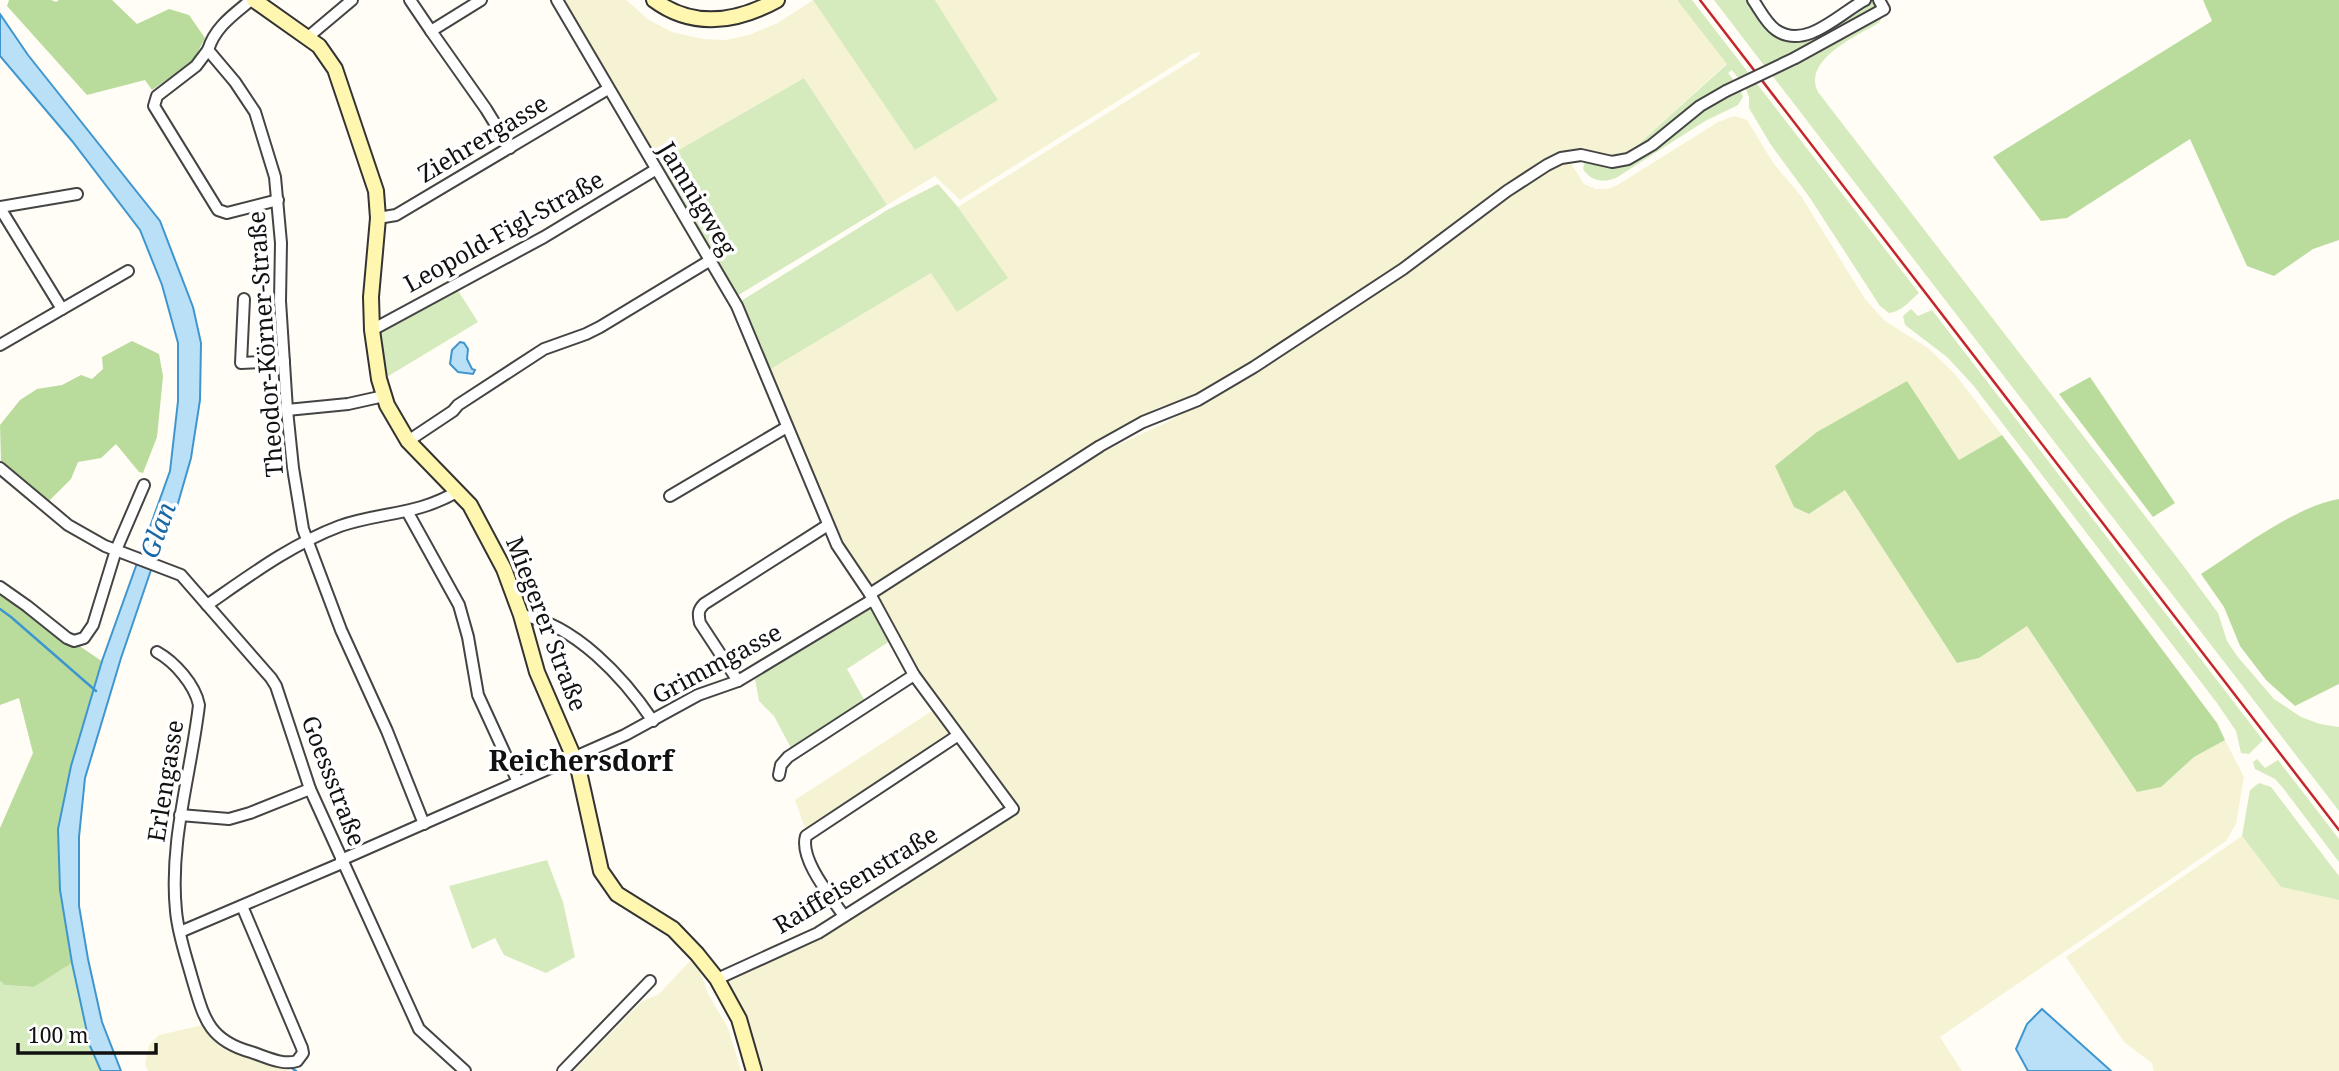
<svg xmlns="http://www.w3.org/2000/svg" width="2339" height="1071" viewBox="0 0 2339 1071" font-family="'Noto Serif',serif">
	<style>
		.farmland { fill: #f6f3d4 }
		.green { fill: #d5ebbd }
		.forest { fill: #b9dc9c }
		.water { fill: #b9e0f7; stroke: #3f96cf; stroke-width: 2 }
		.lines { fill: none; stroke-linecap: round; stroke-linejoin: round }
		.stream { stroke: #3f96cf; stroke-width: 2.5 }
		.minor-casing { stroke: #444; stroke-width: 14 }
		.secondary-casing { stroke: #333; stroke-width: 18 }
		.minor { stroke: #fff; stroke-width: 10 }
		.secondary { stroke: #fff6b0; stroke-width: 14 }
		.rail { stroke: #c4262e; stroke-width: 2.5 }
		.minor-bridge-casing { stroke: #444; stroke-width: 14; stroke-linecap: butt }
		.minor-bridge { stroke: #fff; stroke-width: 10 }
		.labels { text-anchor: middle; stroke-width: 7; stroke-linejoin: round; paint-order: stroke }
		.street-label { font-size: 24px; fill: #111; stroke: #fff }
		.water-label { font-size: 26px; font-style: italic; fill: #1768a6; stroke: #fff }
		.quarter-label { font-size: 28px; font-weight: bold; fill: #111; stroke: #fff }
	</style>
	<rect width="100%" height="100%" fill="#fffdf5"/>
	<g class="farmland">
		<polygon points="564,0 626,0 649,20 672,32 703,39 725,40 749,35 778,23 813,0 915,150 998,100 935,0 1677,0 1727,63 1631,151 1613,155 1588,150 1505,187 1405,262 1226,380 1191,398 1159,407 1142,416 873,586 836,532 769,370 931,273 1007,278 958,207 1141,92 1197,57 1201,52 1194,53 960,200 935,176 887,205 804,78 658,162"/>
		<polygon points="1734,116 1747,120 1774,164 1801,196 1865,299 1885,321 1928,348 1954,373 2002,435 1959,460 1907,381 1810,514 1845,489 1957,663 1979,658 2027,626 2137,792 2161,787 2194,757 2225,740 2244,777 2236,824 2226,841 1940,1037 1962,1071 761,1071 747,1021 728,980 1004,821 1015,817 1014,804 920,676 879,602 880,594 1105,451 1165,423 1281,358 1285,352 1356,306 1554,166 1570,162 1584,184 1596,189 1607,189 1616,186 1718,122"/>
		<polygon points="932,711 949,733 806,831 795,800"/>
		<polygon points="2242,836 2281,887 2339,900 2339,1071 2154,1071 2152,1063 2125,1043 2066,957"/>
		<polygon points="691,960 699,969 708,994 728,1028 741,1071 574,1071 641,1002 659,994"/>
		<polygon points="203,1025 216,1043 227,1051 279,1066 288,1071 148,1071 145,1065 149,1045 159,1035"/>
	</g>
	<g class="green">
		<polygon points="813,0 935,0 998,100 915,150"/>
		<path d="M1677,0H1692L1919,293C1910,301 1901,312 1889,313L1880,306L1810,198L1771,145L1749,108V97L1745,87L1732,70L1728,73L1735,82L1626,158L1555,155C1587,141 1604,163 1631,151L1727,64Z"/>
		<polygon points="1714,0 1749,0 1787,38 1869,2 1874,3 1877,7 1875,11 1766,68"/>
		<path d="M1880,17L1881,20L1877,24C1854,37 1802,61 1818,92L2182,564L2218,613L2227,641L2237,656L2274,699L2301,717L2320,724L2339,727V811L1771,74Z"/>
		<polygon points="804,78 887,205 737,296 658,162"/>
		<path d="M1740,89L1743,97L1738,105L1705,121L1616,178C1602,183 1591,181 1583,169L1585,161L1615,164L1697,111Z"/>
		<polygon points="938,184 958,207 1008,278 957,312 931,273 769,370 741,301 889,209"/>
		<polygon points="457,289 478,322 385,378 378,331"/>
		<polygon points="1911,309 1918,316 1932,310 2263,740 2249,754 2241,753 2236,731 2217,703 1973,385 1947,357 1905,325 1903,316"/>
		<polygon points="866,609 874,609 890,641 847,669 866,703 792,750 774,716 759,701 755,679"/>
		<polygon points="2257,759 2265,768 2278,760 2339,839 2339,862 2283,788 2275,779 2255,769 2253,762"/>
		<polygon points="2259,783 2271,787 2339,876 2339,900 2281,887 2242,836 2250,790"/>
		<polygon points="547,860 563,902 575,957 546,973 504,955 495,938 472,949 449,886"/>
		<polygon points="72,963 90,1046 101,1071 0,1071 0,981 5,985 34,987"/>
	</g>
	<g class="forest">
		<polygon points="9,0 51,0 56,2 59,0 112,0 137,24 169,9 189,15 205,38 193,61 152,90 145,80 87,95 7,6"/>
		<polygon points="2203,0 2339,0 2339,240 2313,249 2274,276 2247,266 2190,139 2067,218 2041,221 1993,157 2212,21"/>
		<polygon points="132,341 159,354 163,376 157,437 143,473 139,472 116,444 101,458 78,462 71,479 48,502 1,462 0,425 20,400 37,389 62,385 81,375 92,379 103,369 102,357"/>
		<polygon points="2090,377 2175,503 2153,517 2059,394"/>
		<polygon points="1907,381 1959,460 2002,435 2217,723 2225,740 2194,757 2161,787 2137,792 2027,626 1979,658 1957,663 1845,490 1809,514 1794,507 1775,466 1817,432"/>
		<path d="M2339,499V684L2295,706L2266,680L2240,646L2224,607L2201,574C2240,549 2294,507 2339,499Z"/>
		<polygon points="0,592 106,664 87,732 64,908 72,963 34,987 5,985 0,981 0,828 33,753 19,698 0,705"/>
	</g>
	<g class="water">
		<polygon points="0,14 28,55 160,221 193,307 201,343 200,400 191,458 176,510 151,570 121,658 85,778 79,837 79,906 88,959 102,1022 121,1071 101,1071 90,1046 72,963 60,890 58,829 71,766 102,661 170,471 178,401 178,343 162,285 140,230 72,141 0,56"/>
		<polygon points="460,342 464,343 468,349 467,359 472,369 475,370 473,374 458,372 450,364 452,350"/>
		<polygon points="2042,1009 2111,1071 2028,1071 2016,1049 2027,1024"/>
	</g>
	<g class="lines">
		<g class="stream">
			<polyline points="0,609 11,617 96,691"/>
			<polyline points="289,1066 296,1071"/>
		</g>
		<g class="minor-casing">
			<g id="minor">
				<path d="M251,0C233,15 215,27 208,50L235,82L255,112L275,177L281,243L280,301L287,410L293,468L303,529L341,630L387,731L424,824"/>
				<polyline points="410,0 431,31 481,0"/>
				<polyline points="557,0 737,306 837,545 870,594 914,675 1013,809 818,933 717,979"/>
				<path d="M1753,0C1760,10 1766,23 1776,30C1806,51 1841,12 1865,0"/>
				<polyline points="431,31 486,109 510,148"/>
				<polyline points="308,37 352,0"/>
				<polyline points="208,50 196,66 157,96 154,106 218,210 227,213 278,200"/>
				<polyline points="1795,58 1884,9 1879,0"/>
				<polyline points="0,207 77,194"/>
				<polyline points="0,208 62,309 128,271"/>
				<polyline points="378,218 396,215 608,89"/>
				<polyline points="244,299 241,363 284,361"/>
				<polyline points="372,330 544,237 655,170"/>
				<polyline points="0,345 62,309"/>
				<polyline points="287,410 348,404 384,396"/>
				<polyline points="408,441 453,411 458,405 544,349 586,334 600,327 709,261"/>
				<polyline points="0,468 68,525 105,546 181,575 271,678 276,686 310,789 419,1029 465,1071"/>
				<polyline points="670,496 787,427"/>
				<polyline points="407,511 459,605 468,637 478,695 518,782"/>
				<polyline points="0,587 27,606 67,638 74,641 84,638 93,625 116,550 144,485"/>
				<polyline points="870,594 1100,446 1143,422 1198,400 1254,367 1403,269 1507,191 1547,165 1561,158 1581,155 1612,162 1628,159 1652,145 1700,106 1726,91"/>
				<path d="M207,605C249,576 292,544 340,526C381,512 419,515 458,491"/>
				<path d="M521,615C575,624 624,678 653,721"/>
				<path d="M157,652C175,662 195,685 199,705C191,774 169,841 176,911C178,934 186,956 192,978C204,1018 208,1040 251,1052C264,1056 283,1066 297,1061L303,1053L302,1048L242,906"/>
				<path d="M738,681L700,623C698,614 698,610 704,604L828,525"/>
				<polyline points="779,775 781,765 788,757 914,675"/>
				<polyline points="180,815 229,819 250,813 310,789"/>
				<polyline points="341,860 625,735 698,695 738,681 872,600"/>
				<path d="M844,916C831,897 799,859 806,836L957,736"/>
				<polyline points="180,932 342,863"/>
				<polyline points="563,1071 650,981"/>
			</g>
		</g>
		<g class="secondary-casing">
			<g id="secondary">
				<polyline points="254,0 319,46 335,69 376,191 378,218 371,297 372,330 379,379 387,405 408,441 470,505 504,569 521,615 537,672 578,767 601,871 617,894 673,929 697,954 717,979 739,1019 754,1071"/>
				<path d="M654,0C693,29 737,22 777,0"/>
			</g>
		</g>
		<use href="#minor" class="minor"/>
		<use href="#secondary" class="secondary"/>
		<polyline class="rail" points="1700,0 2339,830"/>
		<g class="minor-bridge-casing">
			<polyline id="minor-bridge" points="1726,91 1795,58"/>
		</g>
		<use href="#minor-bridge" class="minor-bridge"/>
	</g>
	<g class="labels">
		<g class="street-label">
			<text transform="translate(483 139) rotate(-31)" y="8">Ziehrergasse</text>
			<text transform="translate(697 199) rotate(59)" y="8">Jamnigweg</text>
			<text transform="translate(504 232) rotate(-29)" y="8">Leopold-Figl-Straße</text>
			<text transform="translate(266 344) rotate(-94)" y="8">Theodor-Körner-Straße</text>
			<text transform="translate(546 624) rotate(69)" y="8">Miegerer Straße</text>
			<text transform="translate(717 664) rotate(-28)" y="8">Grimmgasse</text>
			<text transform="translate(166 781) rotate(-81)" y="8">Erlengasse</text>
			<text transform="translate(333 781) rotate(69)" y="8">Goessstraße</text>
			<text transform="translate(856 880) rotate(-31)" y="8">Raiffeisenstraße</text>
		</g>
		<g class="water-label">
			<text transform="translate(158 530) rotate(-70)" y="9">Glan</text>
		</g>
		<g class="quarter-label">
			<text x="581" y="771">Reichersdorf</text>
		</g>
	</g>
	<path d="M18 1043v10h138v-10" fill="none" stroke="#111111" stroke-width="3.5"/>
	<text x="28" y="1043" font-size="21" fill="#111111" stroke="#ffffff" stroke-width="5" paint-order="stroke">100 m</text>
</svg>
